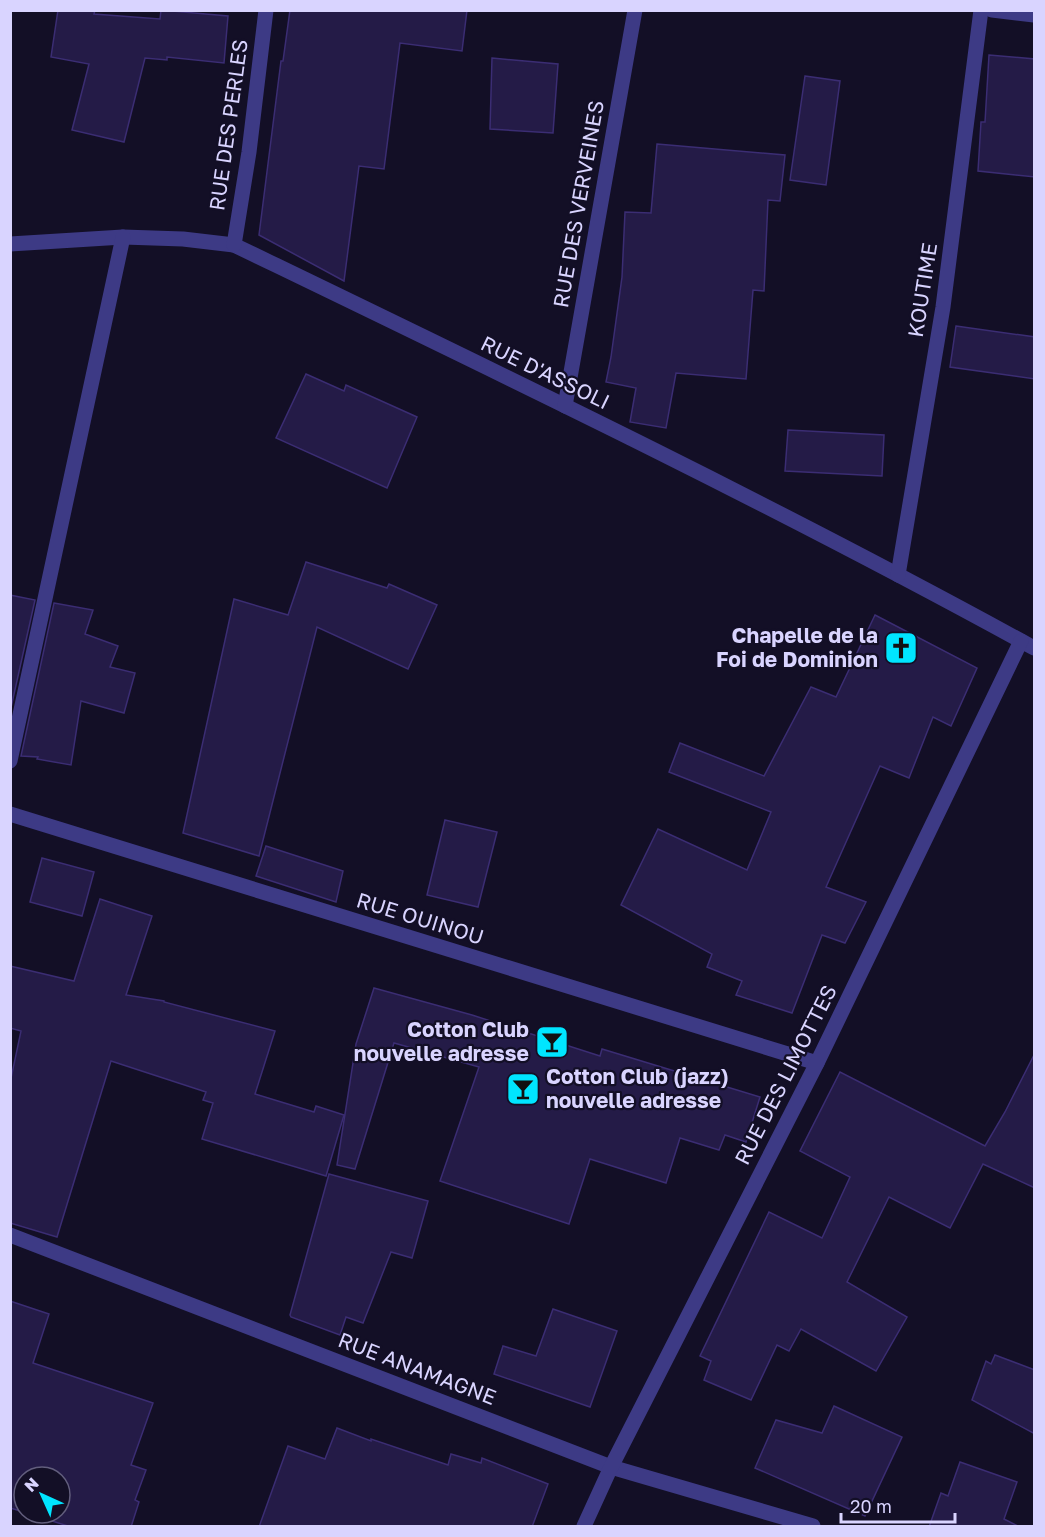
<svg xmlns="http://www.w3.org/2000/svg" width="1045" height="1537" viewBox="0 0 1045 1537" font-family="'Golos Text',sans-serif">
	<style>
		.building { fill: #241b47; stroke: #3b2d73; stroke-width: 1.5 }
		.lines { fill: none; stroke-linecap: round; stroke-linejoin: round }
		.street { stroke: #3d3a85; stroke-width: 15 }
		.labels { text-anchor: middle; stroke-width: 4.5; stroke-linejoin: round; paint-order: stroke }
		.street-label { font-size: 21px; fill: #d9d4ff; stroke: #130f26 }
		.poi-label { font-size: 21px; font-weight: bold; fill: #d9d4ff; stroke: #130f26; text-anchor: end }
	</style>
	<rect width="100%" height="100%" fill="#130f26"/>
	<g class="building">
		<polygon points="58,10 95,10 94,14 160,19 161,10 228,16 224,63 167,57 167,60 145,58 124,142 72,130 89,64 51,57"/>
		<polygon points="290,10 467,10 462,51 400,43 384,169 359,166 344,281 259,235 281,61 283,61"/>
		<polygon points="989,55 1035,59 1035,177 978,171 981,122 985,122"/>
		<polygon points="492,58 558,64 553,133 490,129"/>
		<polygon points="805,76 840,81 826,185 790,180"/>
		<polygon points="657,144 785,155 780,201 768,200 764,291 753,290 746,379 676,373 666,428 630,422 636,388 606,382 611,357 622,277 625,212 651,213"/>
		<polygon points="956,326 1035,337 1035,379 950,367"/>
		<polygon points="306,374 344,391 346,385 417,417 387,488 276,438"/>
		<polygon points="788,430 884,435 882,476 785,471"/>
		<polygon points="306,562 387,588 389,584 437,605 408,669 317,627 259,856 183,833 234,599 288,615"/>
		<polygon points="10,595 35,600 10,712"/>
		<polygon points="54,603 93,610 85,634 118,646 110,667 135,673 124,713 81,701 71,765 37,759 38,757 21,756"/>
		<polygon points="875,615 977,668 951,726 933,717 909,778 880,766 826,887 866,902 845,943 822,935 792,1013 736,995 742,981 707,967 712,954 621,905 658,829 747,870 771,812 669,772 680,743 764,776 811,687 836,697"/>
		<polygon points="445,820 497,832 478,907 427,895"/>
		<polygon points="266,846 343,871 336,902 256,876"/>
		<polygon points="42,858 94,872 82,916 30,902"/>
		<polygon points="100,899 152,916 126,995 164,1001 164,1002 275,1031 255,1094 314,1112 316,1106 344,1115 326,1176 202,1139 213,1103 203,1100 206,1092 111,1061 57,1237 10,1223 10,1083 21,1031 10,1028 10,966 74,981"/>
		<polygon points="374,988 472,1015 600,1056 602,1049 760,1097 746,1142 725,1135 719,1150 680,1138 666,1183 590,1159 569,1224 440,1181 479,1067 394,1043 355,1169 337,1165 356,1044"/>
		<polygon points="1035,1053 1035,1188 983,1164 950,1228 889,1197 847,1282 907,1317 876,1371 801,1329 789,1351 777,1345 751,1400 704,1380 711,1361 700,1356 769,1212 822,1238 850,1177 800,1151 840,1072 985,1146 1005,1112"/>
		<polygon points="329,1174 428,1201 412,1258 391,1252 363,1323 346,1317 340,1335 291,1317 290,1315"/>
		<polygon points="10,1301 49,1314 33,1363 153,1403 131,1465 146,1470 135,1500 139,1502 131,1527 71,1527 27,1513 60,1513 60,1477 24,1477 24,1512 10,1508"/>
		<polygon points="553,1309 617,1331 590,1407 494,1374 503,1346 536,1356"/>
		<polygon points="995,1355 1035,1370 1035,1434 972,1400 986,1361 991,1364"/>
		<polygon points="834,1406 902,1437 865,1516 755,1468 776,1420 822,1433"/>
		<polygon points="337,1428 371,1441 371,1439 448,1465 451,1454 481,1463 482,1458 548,1484 532,1527 259,1527 288,1446 325,1459"/>
		<polygon points="960,1462 1017,1482 1004,1519 1020,1527 929,1527 941,1493 948,1496"/>
	</g>
	<g class="lines">
		<g class="street">
			<polyline points="992,10 1034,15"/>
			<path d="M10,244L123,237L183,239L234,245C503,375 772,504 1034,648"/>
			<polyline points="234,245 249,152 266,10"/>
			<polyline points="565,406 635,10"/>
			<polyline points="898,575 943,307 981,10"/>
			<polyline points="10,761 123,237"/>
			<polyline points="10,814 817,1063"/>
			<polyline points="10,1235 611,1467 813,1526"/>
			<polyline points="584,1526 611,1467 817,1063 1021,641"/>
		</g>
	</g>
	<defs>
		<g id="church-square" transform="scale(1.725)"><rect x="-9" y="-9" width="18" height="18" rx="4" fill="#00e5ff" stroke="#130f26"/><path d="M-1.2-6h2.4v3.5h3.3v2.4h-3.3V6h-2.4V-.1h-3.3v-2.4h3.3Z" fill="#111"/></g>
		<g id="bar-square" transform="scale(1.725)"><rect x="-9" y="-9" width="18" height="18" rx="4" fill="#00e5ff" stroke="#130f26"/><path d="M-6-5H6L.8 .8V4.5H3.5V6h-7V4.5H-.8V.8Z" fill="#111"/></g>
	</defs>
	<g fill-rule="evenodd">
		<use href="#church-square" x="901" y="648"/>
		<use href="#bar-square" x="552" y="1042"/>
		<use href="#bar-square" x="523" y="1089"/>
	</g>
	<g class="labels">
		<g class="street-label">
			<text transform="translate(229 125) rotate(-82)" y="7">RUE DES PERLES</text>
			<text transform="translate(579 204) rotate(-80)" y="7">RUE DES VERVEINES</text>
			<text transform="translate(923 290) rotate(-81)" y="7">KOUTIME</text>
			<text transform="translate(545 373) rotate(26)" y="7">RUE D'ASSOLI</text>
			<text transform="translate(420 919) rotate(17)" y="7">RUE OUINOU</text>
			<text transform="translate(786 1075) rotate(-63)" y="7">RUE DES LIMOTTES</text>
			<text transform="translate(417 1369) rotate(21)" y="7">RUE ANAMAGNE</text>
		</g>
		<g class="poi-label">
			<text x="878" y="643">Chapelle de la<tspan x="878" dy="24">Foi de Dominion</tspan></text>
			<text x="529" y="1037">Cotton Club<tspan x="529" dy="24">nouvelle adresse</tspan></text>
			<text x="546" y="1084" text-anchor="start">Cotton Club (jazz)<tspan x="546" dy="24">nouvelle adresse</tspan></text>
		</g>
	</g>
	<rect width="1045" height="1537" fill="none" stroke="#d9d4ff" stroke-width="24"/>
	<g transform="translate(42 1495) rotate(315)"><circle r="28" fill="#130f26" stroke="#625e7d" stroke-width="1.5"/>
	<path d="M0-4.5L10 22L0 15L-10 22Z" fill="#00e5ff"/>
	<text y="-9" font-size="16" font-weight="bold" text-anchor="middle" fill="#d9d4ff">N</text>
	</g>
	<path d="M841 1513v9h114v-9" fill="none" stroke="#d9d4ff" stroke-width="3"/>
	<text x="850" y="1513" font-size="18" fill="#d9d4ff" stroke="#130f26" stroke-width="4.5" paint-order="stroke">20 m</text>
</svg>
